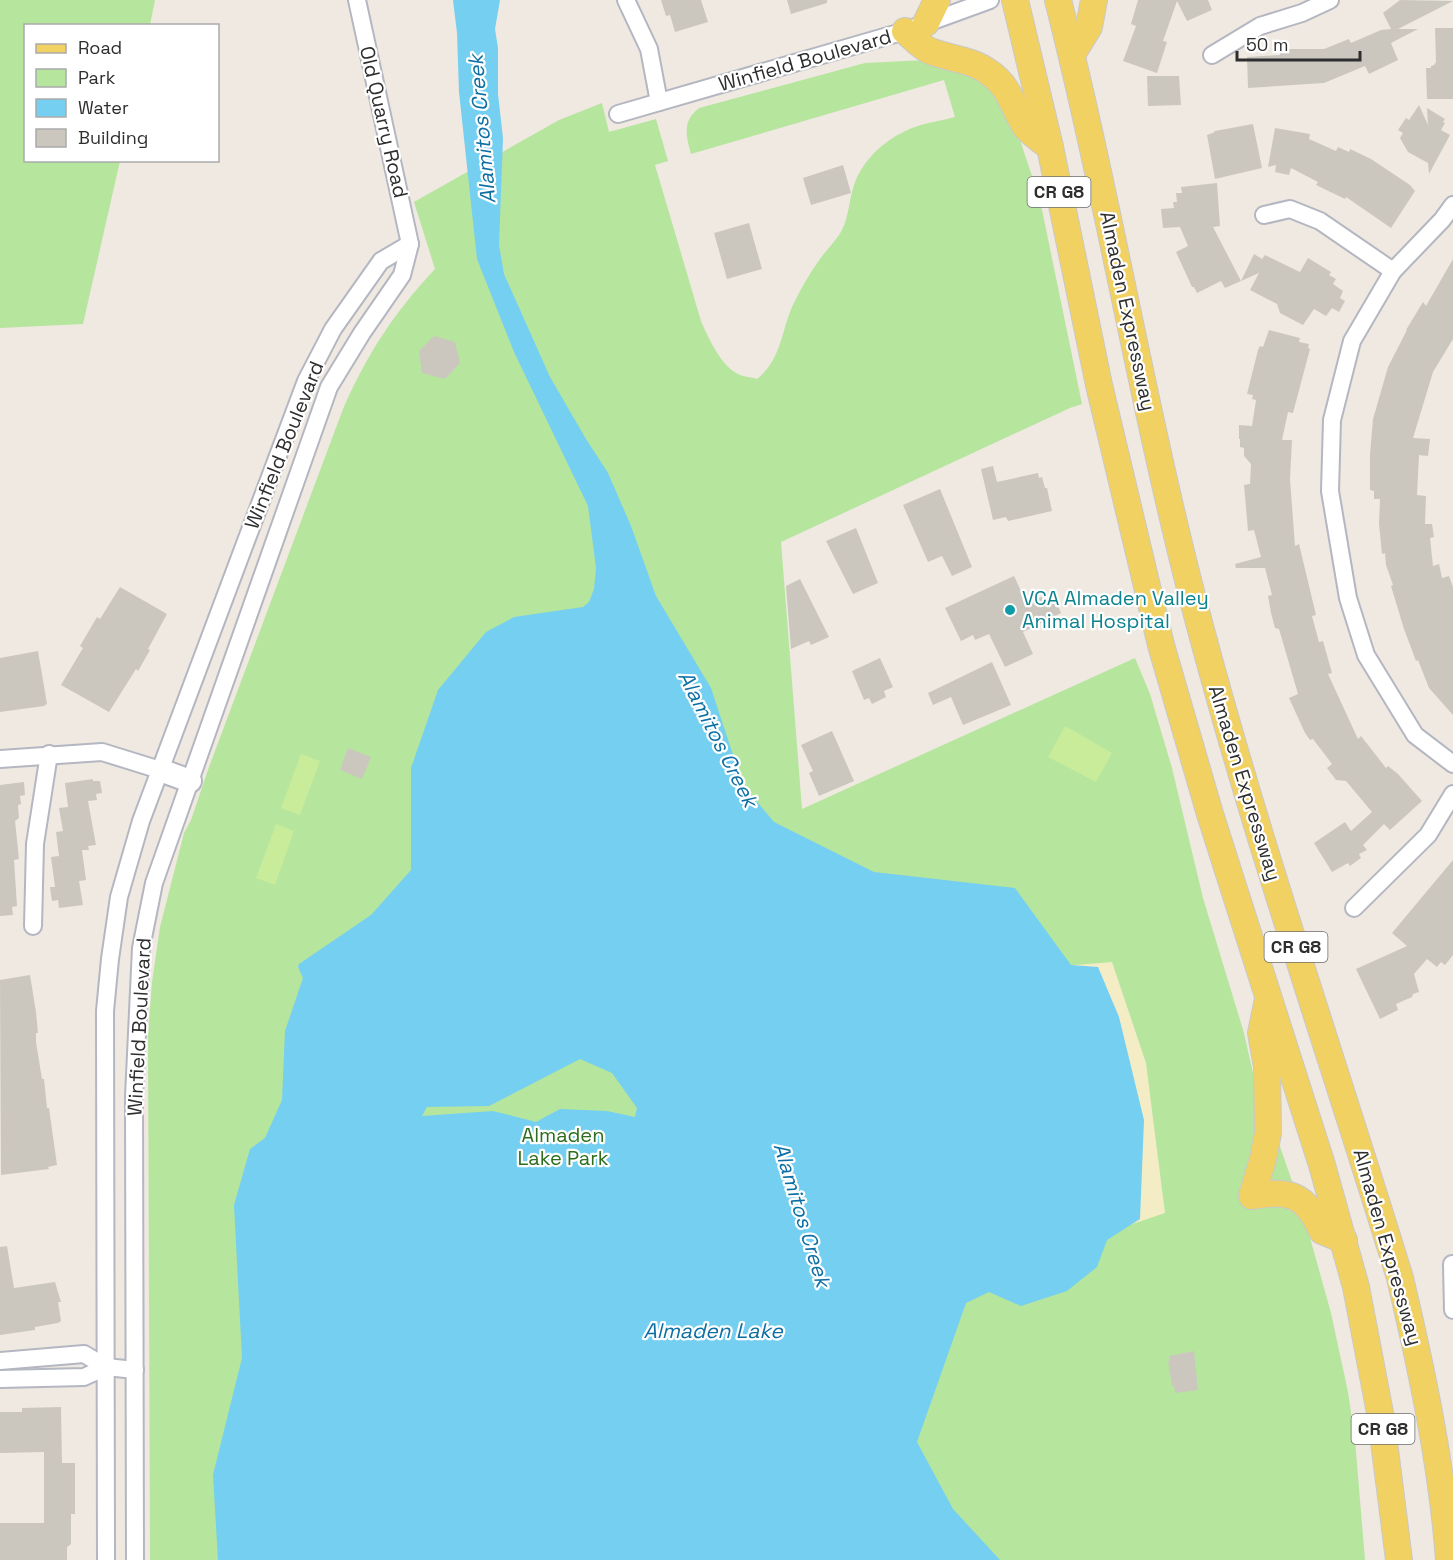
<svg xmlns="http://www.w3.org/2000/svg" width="1453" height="1560" viewBox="0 0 1453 1560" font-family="'Space Grotesk',sans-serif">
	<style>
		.green { fill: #b6e59e }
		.sand { fill: #f3ecc5 }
		.pitch { fill: #c9ec9a }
		.water { fill: #75cff0; fill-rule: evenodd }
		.building { fill: #cbc7bf }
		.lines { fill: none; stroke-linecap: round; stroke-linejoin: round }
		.street-casing { stroke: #b4b7c1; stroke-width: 20 }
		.secondary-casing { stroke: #b4b7c1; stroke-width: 26 }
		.primary-casing { stroke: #c9c9c9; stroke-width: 28 }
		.street { stroke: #fff; stroke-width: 16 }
		.secondary { stroke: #fff; stroke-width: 22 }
		.primary { stroke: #f2d163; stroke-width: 26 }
		.culture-dot { fill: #0f9aa8; stroke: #fff; stroke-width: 2 }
		.labels { text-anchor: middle; stroke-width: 4.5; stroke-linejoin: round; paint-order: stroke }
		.shield { fill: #fff; stroke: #6d6d6d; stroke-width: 1.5 }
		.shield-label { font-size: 18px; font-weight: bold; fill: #2e2e2e }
		.street-label { font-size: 20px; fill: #2e2e2e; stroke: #fff }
		.culture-label { font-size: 20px; fill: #0d838f; stroke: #fff; text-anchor: start }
		.park-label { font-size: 20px; fill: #2c6e1b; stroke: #fff }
		.water-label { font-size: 21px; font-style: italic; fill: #0d6fa3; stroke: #fff }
	</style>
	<rect width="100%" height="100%" fill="#efe9e1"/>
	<g class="green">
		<polygon points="0,0 155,0 150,25 26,26 26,160 120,161 83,324 0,328"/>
		<path d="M926,60L981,73L1011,113L1040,200L1082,404L1070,408L781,542L802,809L1135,658L1150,694L1172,768L1203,898L1244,1033L1258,1095L1274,1129L1304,1216L1331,1313L1348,1392L1355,1440L1365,1560H150L148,1035L152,982L160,927L184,833L191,820L209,767L343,409C366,356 395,311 435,269L414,202L559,120L602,103L609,132L656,119L668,161L655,165L701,321C708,337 721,366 738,374C743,377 751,377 757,379C781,360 781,333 792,307C800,290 809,274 820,259C827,249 837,240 842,230C849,216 849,200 854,185C863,158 889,136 915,127C928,122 942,121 955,117L944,80L691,154C686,136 682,121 699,108L865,63Z"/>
	</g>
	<polygon class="sand" points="1112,962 1146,1063 1165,1213 1088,1239 1052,967"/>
	<g class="pitch">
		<polygon points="1065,726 1112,753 1096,782 1048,757"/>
		<polygon points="301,754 320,761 300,815 281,808"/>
		<polygon points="276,824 294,831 275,885 256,878"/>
	</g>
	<path class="water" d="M453,0H500L495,29L498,48V94L503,138L499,245L504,274L550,377L586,439L608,473L631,526L656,596L711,688L743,785L774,822L874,872L1015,888L1071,965L1098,967L1119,1017L1144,1120L1140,1219L1107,1240L1097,1267L1067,1291L1021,1306L989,1292L966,1303L917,1442L953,1509L1000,1560H218L213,1475L242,1358L234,1205L250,1149L265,1138L282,1100L285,1031L303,978L298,967L299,964L371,915L411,870V768L438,690L486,632L514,617L583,607L589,602L594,589L596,568L588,506L514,352L477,259L459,92L457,33ZM580,1059L612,1073L637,1108L635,1117L607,1111L560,1109L536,1122L493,1111L422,1116L427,1107L489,1106Z"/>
	<g class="building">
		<polygon points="661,0 701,0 708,22 675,32 670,15 666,16"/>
		<polygon points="787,0 827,0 827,3 791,14"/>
		<polygon points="1138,0 1208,0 1212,10 1187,21 1177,1 1163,41 1167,42 1157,73 1123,61 1136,26 1131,24"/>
		<polygon points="1400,0 1453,1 1398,29 1418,29 1391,43 1398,60 1369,74 1365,66 1324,83 1248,88 1247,57 1280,55 1280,49 1324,49 1349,39 1351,43 1381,30 1391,29 1383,13"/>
		<polygon points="1435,28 1453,28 1453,99 1427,99 1426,68 1431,68 1431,66 1434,65 1436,62"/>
		<polygon points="1147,76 1179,76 1181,105 1148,106"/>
		<polygon points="1419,105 1428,125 1427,108 1445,119 1443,122 1445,123 1441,130 1450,135 1429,174 1428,163 1408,152 1400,138 1403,133 1398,130 1406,118 1409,120"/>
		<polygon points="1253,124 1262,168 1215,179 1207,135 1213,133 1215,131"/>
		<polygon points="1275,128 1310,134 1309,139 1336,151 1338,147 1349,152 1350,149 1371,159 1410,185 1415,191 1391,228 1346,197 1345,199 1316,185 1318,182 1291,168 1289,175 1275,172 1276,165 1268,167"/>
		<polygon points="843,165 851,193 811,205 803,178"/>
		<polygon points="1217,183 1220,226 1213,227 1241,281 1225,288 1221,281 1197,293 1194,287 1192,287 1176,252 1188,246 1180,227 1163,228 1161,209 1174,208 1173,202 1177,202 1176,193 1182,193 1181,187"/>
		<polygon points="749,223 762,269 727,279 714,233"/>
		<polygon points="1254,254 1262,259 1265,255 1300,272 1308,258 1331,272 1329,275 1336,279 1333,284 1343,291 1340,298 1345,301 1339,312 1332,308 1326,316 1314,309 1303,325 1280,313 1277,304 1250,290 1259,273 1241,281"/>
		<polygon points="1453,259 1453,339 1433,372 1413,438 1430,439 1428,456 1419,455 1417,495 1426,496 1425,524 1432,524 1434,537 1430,538 1433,566 1439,564 1442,578 1449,576 1453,587 1453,715 1429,688 1418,660 1416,661 1404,629 1391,586 1393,585 1386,565 1385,553 1382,554 1379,524 1380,499 1374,499 1374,491 1370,490 1370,454 1373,419 1388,367 1407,330 1406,330 1423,302 1426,306"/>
		<polygon points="1269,330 1300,338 1299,342 1309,344 1308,348 1310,349 1293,413 1288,412 1282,440 1292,440 1290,479 1295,546 1299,544 1316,615 1312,616 1319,642 1323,641 1332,673 1328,674 1358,739 1361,736 1386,768 1388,766 1398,774 1422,801 1390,830 1384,824 1363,845 1367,850 1359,854 1361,858 1350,866 1348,863 1332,872 1314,843 1345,822 1351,831 1372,812 1346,781 1336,780 1327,768 1332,764 1313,739 1310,740 1305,733 1289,698 1298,694 1279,629 1275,628 1271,613 1268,596 1272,595 1265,568 1236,568 1235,564 1261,557 1254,530 1248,531 1244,485 1250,484 1251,464 1244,456 1244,448 1240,447 1240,439 1239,439 1239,425 1252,426 1256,400 1252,399 1253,395 1247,394 1258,350 1260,346 1263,347"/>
		<polygon points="434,336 455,342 460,363 445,379 422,373 419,351"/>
		<polygon points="993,466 997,482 1038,473 1039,478 1042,477 1045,488 1047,488 1052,511 1008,521 1006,517 993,520 981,469"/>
		<polygon points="940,489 972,567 952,576 942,556 928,562 903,505"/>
		<polygon points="856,528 878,583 853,594 826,541"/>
		<polygon points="1014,576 1027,604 1052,592 1061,613 1023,632 1033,654 1005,667 989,634 975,640 973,635 961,641 945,608"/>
		<polygon points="800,579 829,637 811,645 809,641 791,649 786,586"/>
		<polygon points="120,587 167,614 148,649 150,650 138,671 136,669 109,712 61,685 83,648 80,646 97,617 100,619"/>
		<polygon points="38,651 47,704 44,706 0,712 0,658"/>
		<polygon points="880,658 893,687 884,691 886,697 872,704 869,698 864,700 852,671"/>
		<polygon points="992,662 1011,705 963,725 951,697 933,705 928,693"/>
		<polygon points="832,731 854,781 819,796 809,773 813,771 801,745"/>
		<polygon points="348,748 371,757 362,779 340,770"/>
		<polygon points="93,779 93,781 100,781 102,793 96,794 97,800 88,801 96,845 88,846 89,850 82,850 86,880 79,881 83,905 59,908 58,900 52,901 50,887 55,887 51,857 59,856 56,832 63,831 59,808 68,807 65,783"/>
		<polygon points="24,782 25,795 20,796 21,804 18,805 19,818 15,821 19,859 14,860 17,906 12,907 13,915 0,916 0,785"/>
		<polygon points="1453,860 1453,955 1445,965 1441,962 1437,967 1427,959 1414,974 1419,992 1413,994 1412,997 1396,1004 1398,1010 1380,1019 1356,969 1407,946 1392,933"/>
		<polygon points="30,975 36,1012 38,1033 36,1033 36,1042 42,1079 44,1079 47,1108 49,1108 57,1165 48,1167 49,1169 1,1175 0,980"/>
		<polygon points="7,1246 14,1288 55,1282 61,1302 58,1302 61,1321 58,1323 35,1327 35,1330 0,1335 0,1247"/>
		<polygon points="1194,1351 1198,1390 1175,1393 1174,1385 1172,1386 1168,1361 1170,1361 1169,1356"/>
		<polygon points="61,1407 62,1463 75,1463 75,1514 71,1514 71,1544 67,1547 67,1560 0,1560 0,1523 44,1523 44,1452 0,1453 0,1412 22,1412 22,1408"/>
	</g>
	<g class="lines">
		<g class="street-casing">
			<g id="street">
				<polyline points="626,0 649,49 659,102"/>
				<polyline points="1212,55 1260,26 1302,13 1330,0"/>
				<polyline points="618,114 905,31 990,0"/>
				<polyline points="1453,205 1442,220 1393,271 1352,341 1332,420 1330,491 1348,598 1366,655 1415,735 1453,764"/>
				<polyline points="1264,215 1290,209 1320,221 1393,271"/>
				<polyline points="0,759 102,752 160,770"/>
				<polyline points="1354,908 1428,835 1453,794"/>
				<polyline points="33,926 35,844 49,754"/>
				<polyline points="1452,1264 1453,1310"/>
				<polyline points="0,1361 84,1354 106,1367 135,1370"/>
				<polyline points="0,1379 84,1377 106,1367"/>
				<polyline points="106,1560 105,1011 110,959 119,897 141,821 306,381 333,329 381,261 410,244"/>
				<polyline points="135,1560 134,1097 141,948 154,883 329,387 362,333 402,275 410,244 357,0"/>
			</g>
		</g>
		<g class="secondary-casing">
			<polyline id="secondary" points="160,770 190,781"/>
		</g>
		<g class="primary-casing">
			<g id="primary">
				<polyline points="1015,0 1050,147 1099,385 1161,645 1210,814 1322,1165 1356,1287 1381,1418 1399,1560"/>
				<path d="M1058,0C1107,193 1140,391 1189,584C1249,819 1329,1047 1400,1278C1422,1371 1442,1465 1449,1560"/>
				<polyline points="926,23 937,0"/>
				<path d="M905,31C912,37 921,47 930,51C950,59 972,59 990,73C1010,87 1013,107 1025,126C1031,134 1042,141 1050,147"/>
				<polyline points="1073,53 1089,27 1094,0"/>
				<path d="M1268,999L1261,1033L1267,1067L1268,1133L1263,1159L1252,1196C1290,1189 1306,1195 1322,1231L1344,1240"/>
			</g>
		</g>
		<use href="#street" class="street"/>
		<use href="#secondary" class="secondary"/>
		<use href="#primary" class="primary"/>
	</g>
	<circle class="culture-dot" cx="1010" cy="610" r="6"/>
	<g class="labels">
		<g class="shield">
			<rect x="1027.5" y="177" width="63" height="30" rx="4.5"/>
			<rect x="1264.5" y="932" width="63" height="30" rx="4.5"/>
			<rect x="1351.5" y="1414" width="63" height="30" rx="4.5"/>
		</g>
		<g class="shield-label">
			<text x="1059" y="198">CR G8</text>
			<text x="1296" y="953">CR G8</text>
			<text x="1383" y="1435">CR G8</text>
		</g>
		<g class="street-label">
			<text transform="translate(805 60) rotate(-16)" y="7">Winfield Boulevard</text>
			<text transform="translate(384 122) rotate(77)" y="7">Old Quarry Road</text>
			<text transform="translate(1128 311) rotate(78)" y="7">Almaden Expressway</text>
			<text transform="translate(284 445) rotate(-68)" y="7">Winfield Boulevard</text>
			<text transform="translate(1245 783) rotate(73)" y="7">Almaden Expressway</text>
			<text transform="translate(139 1027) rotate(-87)" y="7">Winfield Boulevard</text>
			<text transform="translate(1388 1247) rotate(74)" y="7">Almaden Expressway</text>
		</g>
		<g class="culture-label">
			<text x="1022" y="605">VCA Almaden Valley<tspan x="1022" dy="23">Animal Hospital</tspan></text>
		</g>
		<g class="park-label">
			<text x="563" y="1142">Almaden<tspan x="563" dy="23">Lake Park</tspan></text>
		</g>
		<g class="water-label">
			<text transform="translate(482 129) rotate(-95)" y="7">Alamitos Creek</text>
			<text transform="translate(718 739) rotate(63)" y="7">Alamitos Creek</text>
			<text transform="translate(802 1215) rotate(73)" y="7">Alamitos Creek</text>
			<text x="713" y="1338">Almaden Lake</text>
		</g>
	</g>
	<rect x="24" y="24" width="195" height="138" fill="#ffffff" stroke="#ababab" stroke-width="1.5"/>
	<rect x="36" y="44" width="30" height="9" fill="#f2d163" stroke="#ababab" stroke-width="1.5"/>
	<text x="78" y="54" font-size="18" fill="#2e2e2e">Road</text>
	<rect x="36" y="69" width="30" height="18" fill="#b6e59e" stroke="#ababab" stroke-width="1.5"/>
	<text x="78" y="84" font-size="18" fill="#2e2e2e">Park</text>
	<rect x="36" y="99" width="30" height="18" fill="#75cff0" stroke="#ababab" stroke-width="1.5"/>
	<text x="78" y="114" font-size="18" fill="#2e2e2e">Water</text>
	<rect x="36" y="129" width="30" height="18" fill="#cbc7bf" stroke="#ababab" stroke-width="1.5"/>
	<text x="78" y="144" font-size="18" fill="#2e2e2e">Building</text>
	<path d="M1237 51v9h123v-9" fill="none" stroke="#2e2e2e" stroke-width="3"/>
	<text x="1246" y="51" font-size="18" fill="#2e2e2e" stroke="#ffffff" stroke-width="4.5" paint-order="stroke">50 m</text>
</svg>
